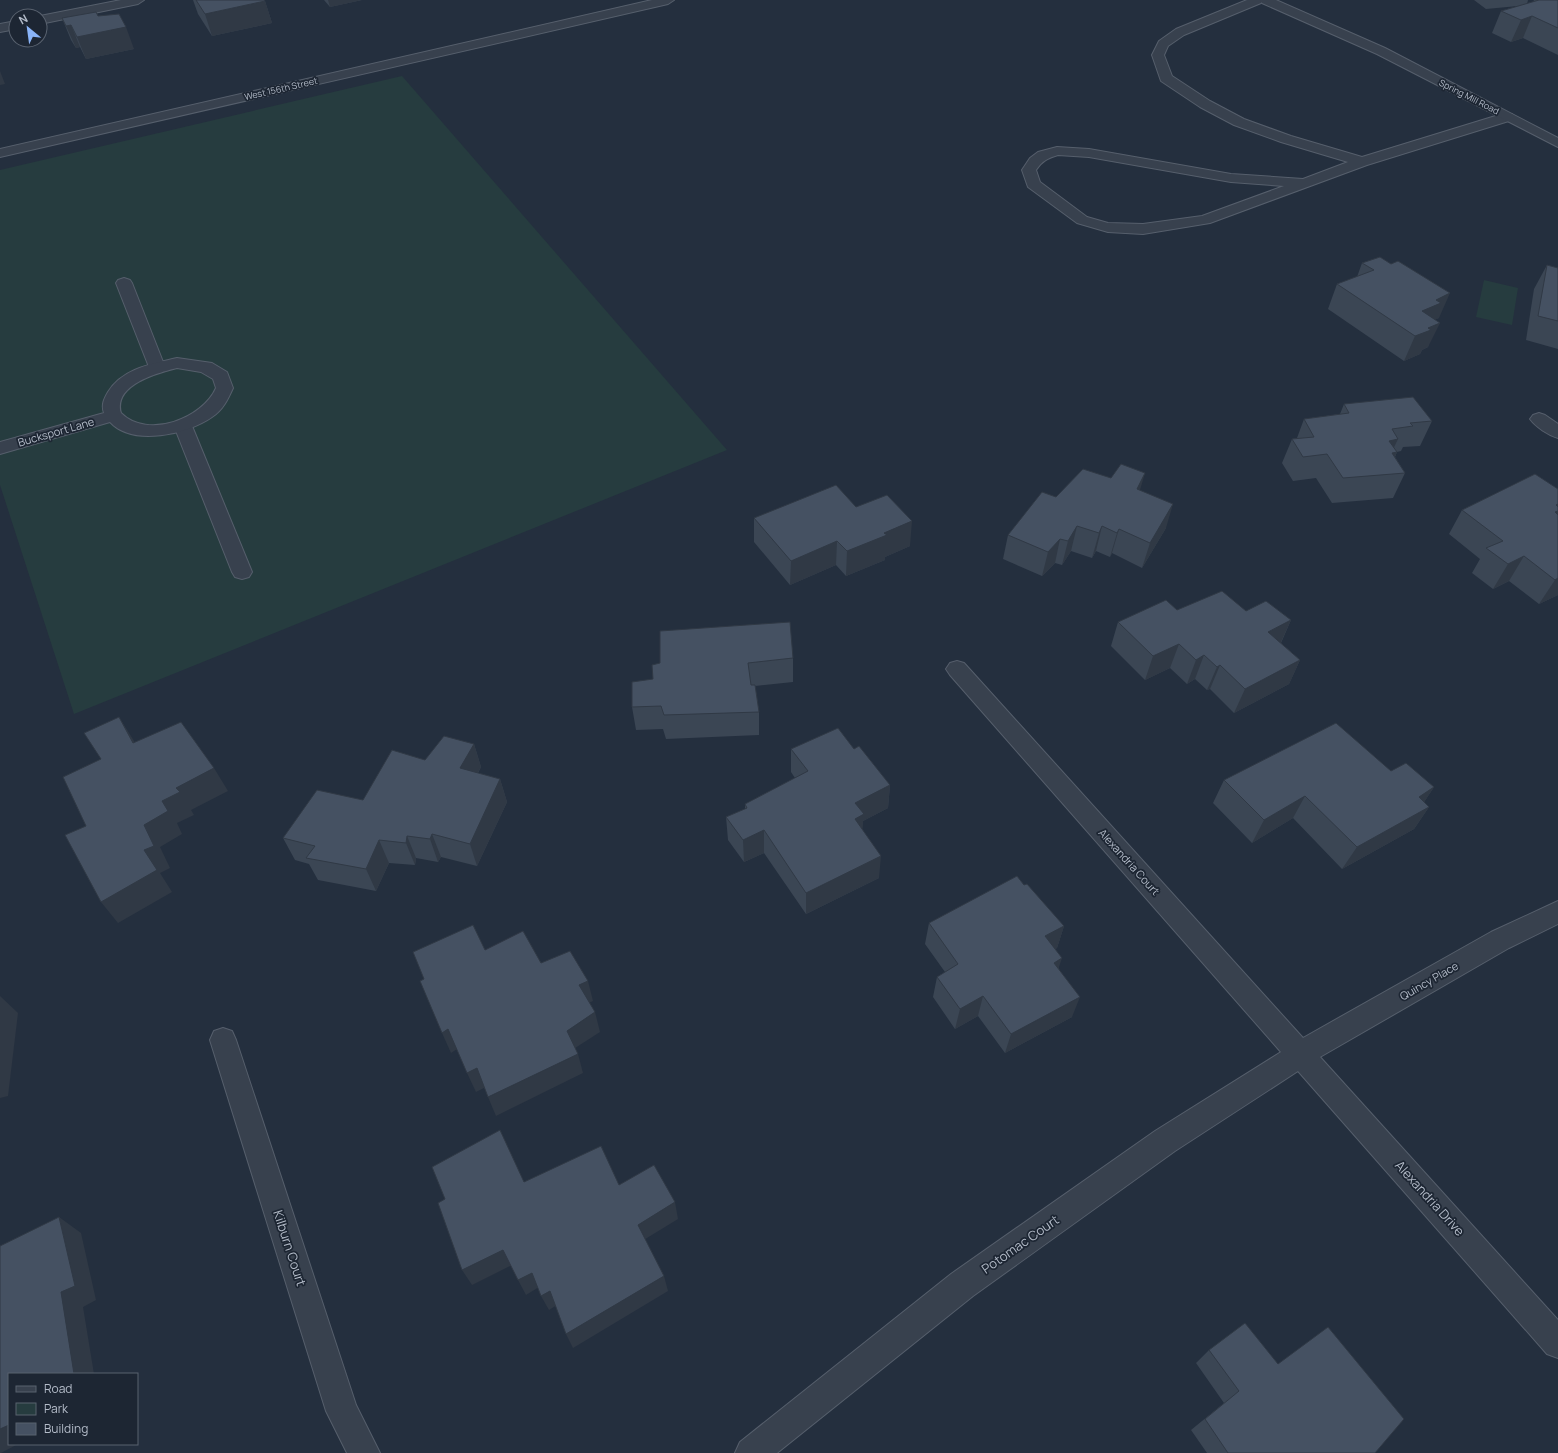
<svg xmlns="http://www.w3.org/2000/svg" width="1558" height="1453" viewBox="0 0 1558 1453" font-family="Manrope,sans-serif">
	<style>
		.green { fill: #263c3f }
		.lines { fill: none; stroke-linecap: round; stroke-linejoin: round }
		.service-casing { stroke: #565f6c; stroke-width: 2 }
		.minor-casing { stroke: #565f6c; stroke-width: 2 }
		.tertiary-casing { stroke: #565f6c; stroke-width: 2 }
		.service { fill: #38414e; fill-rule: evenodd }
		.minor { fill: #38414e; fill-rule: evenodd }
		.tertiary { fill: #38414e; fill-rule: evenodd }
		.wall { fill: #3b4654 }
		.shaded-wall { fill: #303945 }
		.building { fill: #455162; stroke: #303945 }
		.labels { text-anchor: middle; stroke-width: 3.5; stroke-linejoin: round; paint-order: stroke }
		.far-street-label { font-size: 9px; fill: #b4bcc9; stroke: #1d2633 }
		.street-label { font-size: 11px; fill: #b4bcc9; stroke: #1d2633 }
		.near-street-label { font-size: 13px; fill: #b4bcc9; stroke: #1d2633 }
	</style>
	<rect width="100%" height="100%" fill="#242f3e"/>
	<g class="green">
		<polygon points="402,76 727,450 74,714 0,485 0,170"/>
		<polygon points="1484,280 1518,288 1512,325 1476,317"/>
	</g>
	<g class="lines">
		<g class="service-casing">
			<g id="service">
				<path d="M1247,0H1263L1261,3L1184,35L1168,46L1164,55L1172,76L1210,101L1244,119L1291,136L1362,157L1502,114H1512L1514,117L1512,120L1367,165L1210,223L1143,234L1108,232L1077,223L1028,187L1022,170L1030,158L1038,152L1057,147L1089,149L1231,174L1303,179L1348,162L1281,142L1234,125L1200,107L1161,81L1152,55L1159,41L1176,29ZM1058,155L1089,157L1231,182L1284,186L1202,216L1143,224L1108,223L1087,217L1040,182L1036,170C1042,161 1048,158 1058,155Z"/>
				<polygon points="124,278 130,280 132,283 165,367 163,371 157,372 151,371 149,367 116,283 118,280"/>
				<polygon points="183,420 189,422 192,426 252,572 249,577 242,579 235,577 232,572 174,426 177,422"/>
			</g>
		</g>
		<g class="minor-casing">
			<g id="minor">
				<polygon points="121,0 144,0 138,4 40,24 40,16"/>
				<polygon points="16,21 16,29 0,32 0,24"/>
				<path d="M177,358L212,363L227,372L233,388C228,399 223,410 212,417C188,434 133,447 110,422L0,454V442L104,413C101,405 104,399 108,392C123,368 152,364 177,358ZM177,368L201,372L213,379L216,388C203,418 148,440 121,413C113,385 157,373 177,368Z"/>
				<path d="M1539,413L1545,415L1558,424V438C1548,435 1536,427 1530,419L1533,415Z"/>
				<polygon points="957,661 964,663 1303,1038 1491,932 1558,901 1558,924 1509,948 1320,1057 1558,1320 1558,1358 1547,1354 1298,1071 1175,1151 973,1296 777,1453 735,1453 740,1442 951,1274 1155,1131 1281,1052 950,675 946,669 950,663"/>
				<polygon points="223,1028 232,1031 236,1040 356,1405 380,1453 347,1453 326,1411 210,1040 214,1031"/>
			</g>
		</g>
		<g class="tertiary-casing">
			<g id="tertiary">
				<polygon points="652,0 674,0 668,4 0,157 0,149"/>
				<polygon points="1260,0 1276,0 1385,48 1558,138 1558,147 1377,54 1262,3"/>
			</g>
		</g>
		<use href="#service" class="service"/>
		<use href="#minor" class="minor"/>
		<use href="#tertiary" class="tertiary"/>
	</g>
	<g class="wall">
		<polygon points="193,0 264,0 265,1 272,23 212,36 198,14"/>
		<polygon points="324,0 362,0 330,7"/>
		<polygon points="1474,0 1528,0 1527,4 1533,2 1534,0 1558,0 1558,55 1523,38 1511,42 1492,33 1501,11 1518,6 1486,9"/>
		<polygon points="98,16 134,49 86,59 80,47 76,48 71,40 62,18"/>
		<polygon points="1380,257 1439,318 1435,319 1428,347 1422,350 1420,354 1404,361 1328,309 1337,284 1357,277 1362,263"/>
		<polygon points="1547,265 1558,268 1558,349 1526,340 1534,289"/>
		<polygon points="1344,404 1432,421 1420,446 1403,447 1401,451 1397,452 1395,457 1405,473 1393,498 1332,503 1316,478 1293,481 1282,463 1292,439 1297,438 1304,419 1340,414"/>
		<polygon points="1535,474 1558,595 1539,604 1509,581 1493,589 1472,573 1480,559 1449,534 1462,510"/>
		<polygon points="1140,490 1166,528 1142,568 1112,553 1110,557 1096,551 1092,558 1071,551 1062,565 1055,563 1042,576 1003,559 1008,535 1056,497"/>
		<polygon points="856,507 910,546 885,557 885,560 846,576 836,565 790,585 754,542 754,518"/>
		<polygon points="1177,610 1246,611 1291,620 1281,643 1300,660 1289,684 1234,713 1210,689 1207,690 1195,679 1187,684 1170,668 1145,680 1111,646 1118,622"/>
		<polygon points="793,658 793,682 755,686 759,712 759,735 666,739 663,729 636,730 632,707 653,679 660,663"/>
		<polygon points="474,744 481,767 478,773 500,779 507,802 477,866 441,857 438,862 416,858 415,865 389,863 376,891 318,880 309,864 295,860 283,838 363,800 425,760"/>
		<polygon points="791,749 854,749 890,785 888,808 863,821 862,829 879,878 806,914 764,853 744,862 728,840 726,817 745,809 745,804 795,778 791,772"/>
		<polygon points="1391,771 1434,787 1424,802 1429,807 1414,829 1342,869 1293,818 1252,843 1213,803 1224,780"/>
		<polygon points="1024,885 1064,926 1057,948 1055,949 1059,969 1072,1017 1005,1053 978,1016 955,1029 933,997 937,977 945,972 925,944 929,923"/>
		<polygon points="1209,1350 1278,1364 1374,1453 1207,1453 1191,1430 1224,1403 1196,1363"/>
	</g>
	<g class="shaded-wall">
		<polygon points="328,0 362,0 330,7"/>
		<polygon points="265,1 272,23 212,36 205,14"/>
		<polygon points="1532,16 1523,38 1511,42 1521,20"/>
		<polygon points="71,25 80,47 76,48 66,26"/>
		<polygon points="126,27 134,49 86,59 77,37"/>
		<polygon points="0,71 5,84 0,85"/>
		<polygon points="1450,293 1439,318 1432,321 1422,311 1436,300"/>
		<polygon points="1440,323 1428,347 1422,350 1420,354 1404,361 1415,336 1428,328"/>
		<polygon points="1398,439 1386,464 1389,441"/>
		<polygon points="1397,452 1386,475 1392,453"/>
		<polygon points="1145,473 1138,497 1137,489"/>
		<polygon points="1173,504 1166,528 1142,568 1150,543"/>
		<polygon points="1558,504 1558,515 1546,527 1556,505"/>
		<polygon points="912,521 910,546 885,557 885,560 846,576 847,551 884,533"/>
		<polygon points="1077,526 1071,551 1062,565 1068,541"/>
		<polygon points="1102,526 1096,551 1092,558 1099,533"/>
		<polygon points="1119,529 1112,553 1110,557 1117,533"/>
		<polygon points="1060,539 1055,563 1042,576 1048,552"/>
		<polygon points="837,541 836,565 790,585 791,561"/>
		<polygon points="1524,556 1509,581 1493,589 1508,564"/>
		<polygon points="1558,578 1558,595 1539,604 1555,580"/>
		<polygon points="1291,620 1280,644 1268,632"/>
		<polygon points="1179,644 1170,668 1145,680 1153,656"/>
		<polygon points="1204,655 1195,679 1187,684 1196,660"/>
		<polygon points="1300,660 1289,684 1234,713 1245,689"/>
		<polygon points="1220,665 1210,689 1207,690 1217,667"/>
		<polygon points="119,717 134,741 148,767 133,743"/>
		<polygon points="474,744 481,767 468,791 460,768"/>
		<polygon points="214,768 228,791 191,810 194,815 177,823 182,834 160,847 170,868 160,873 172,892 118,923 101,902 144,825 162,801 176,788"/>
		<polygon points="500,779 507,802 477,866 470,844"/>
		<polygon points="890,785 888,808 863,821 862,837 853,842 855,803"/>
		<polygon points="1434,787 1419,810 1419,797"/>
		<polygon points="1305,796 1293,818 1252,843 1264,820"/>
		<polygon points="1429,807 1414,829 1342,869 1357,847"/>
		<polygon points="764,830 764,853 744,862 743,840"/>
		<polygon points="432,834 441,857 438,862 430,839"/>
		<polygon points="407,836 416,858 415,865 406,843"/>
		<polygon points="379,840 389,863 376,891 366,869"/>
		<polygon points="881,856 879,878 806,914 806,893"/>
		<polygon points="1064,926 1057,948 1038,957 1045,936"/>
		<polygon points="1062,958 1055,979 1054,963"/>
		<polygon points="588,981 593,1001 584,1005 579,985"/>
		<polygon points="0,996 18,1013 8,1096 0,1098"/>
		<polygon points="983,996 978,1016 955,1029 960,1009"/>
		<polygon points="1080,997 1072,1017 1005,1053 1011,1034"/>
		<polygon points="595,1012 600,1032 572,1050 567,1031"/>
		<polygon points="448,1029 457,1049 451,1053 442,1033"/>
		<polygon points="578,1054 583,1073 496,1116 488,1097"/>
		<polygon points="477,1068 486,1087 476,1092 467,1073"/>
		<polygon points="675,1202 678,1219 642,1241 638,1225"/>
		<polygon points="59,1217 81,1233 96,1300 83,1307 94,1374 74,1374 61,1292"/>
		<polygon points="503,1250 512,1265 472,1285 462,1270"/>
		<polygon points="532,1273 539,1287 526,1295 518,1280"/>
		<polygon points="664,1276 668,1291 573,1348 566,1334"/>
		<polygon points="550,1291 557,1305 549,1310 541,1296"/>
		<polygon points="9,1425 9,1444 18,1444 1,1453 0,1453 0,1429"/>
	</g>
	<g class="building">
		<polygon points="196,0 264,0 265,1 205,14"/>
		<polygon points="1539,0 1558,0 1558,28 1532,16 1521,20 1501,11"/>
		<polygon points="96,12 98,16 119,14 126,27 77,37 71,25 66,26 62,18"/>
		<polygon points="1380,257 1391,264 1398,261 1450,293 1436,300 1441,303 1422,311 1440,323 1428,328 1431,330 1415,336 1337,284 1374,270 1362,263"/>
		<polygon points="1547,265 1558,268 1558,321 1538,316"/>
		<polygon points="1413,397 1432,421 1410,423 1413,426 1392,429 1398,439 1389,441 1397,452 1392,453 1405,473 1343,478 1327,454 1303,457 1292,439 1314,437 1304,419 1349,413 1344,404"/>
		<polygon points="1121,464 1145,473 1137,489 1173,504 1150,543 1119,529 1117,533 1102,526 1099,533 1077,526 1068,541 1060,539 1048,552 1008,535 1042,492 1056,497 1083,469 1111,478"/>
		<polygon points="1535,474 1558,489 1558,504 1556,505 1558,507 1558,511 1555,512 1558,515 1558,578 1555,580 1524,556 1508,564 1486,548 1503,541 1462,510"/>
		<polygon points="836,485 856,507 887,495 912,521 884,533 887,535 847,551 837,541 791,561 754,518"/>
		<polygon points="1222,591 1246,611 1266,601 1291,620 1268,632 1300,660 1245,689 1220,665 1217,667 1204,655 1196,660 1179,644 1153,656 1118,622 1166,600 1177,610"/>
		<polygon points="790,622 793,658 748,663 751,685 755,685 759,712 664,715 661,706 632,707 632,682 653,679 652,665 660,663 660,631"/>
		<polygon points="119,717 133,743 181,722 214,768 176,788 180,792 162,801 168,811 144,825 154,846 144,850 157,870 101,902 65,835 86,826 63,777 101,759 84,733"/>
		<polygon points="1336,723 1391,771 1406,763 1434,787 1419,797 1429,807 1357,847 1305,796 1264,820 1224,780"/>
		<polygon points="838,728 854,749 859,746 890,785 855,803 864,814 855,819 881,856 806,893 764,830 743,840 726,817 747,808 745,804 808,771 791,749"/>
		<polygon points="444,736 474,744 460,768 500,779 470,844 432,834 430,839 407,836 406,843 379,840 366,869 306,858 315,846 283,838 317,790 363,800 392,750 425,760"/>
		<polygon points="1017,876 1024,885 1027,884 1064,926 1045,936 1062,958 1054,963 1080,997 1011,1034 983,996 960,1009 937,977 958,964 929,923"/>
		<polygon points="473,925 485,950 523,931 541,963 570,951 588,981 579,985 595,1012 567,1031 578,1054 488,1097 477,1068 467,1073 448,1029 442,1033 420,981 424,979 413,952"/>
		<polygon points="500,1130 524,1182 601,1146 619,1185 654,1165 675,1202 638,1225 664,1276 566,1334 550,1291 541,1296 532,1273 518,1280 503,1250 462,1270 438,1203 445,1199 432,1167"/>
		<polygon points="59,1217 75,1286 61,1292 74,1374 9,1374 9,1425 0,1429 0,1246"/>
		<polygon points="1245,1323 1278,1364 1328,1327 1404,1419 1375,1453 1228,1453 1205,1419 1239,1391 1209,1350"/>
	</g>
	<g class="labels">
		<g class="far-street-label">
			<text transform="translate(281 89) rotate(-13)" y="3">West 156th Street</text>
			<text transform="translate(1469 97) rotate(27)" y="3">Spring Mill Road</text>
		</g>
		<g class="street-label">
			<text transform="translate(56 432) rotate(-16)" y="4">Bucksport Lane</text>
			<text transform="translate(1129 862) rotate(48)" y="4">Alexandria Court</text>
			<text transform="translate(1429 981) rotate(-30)" y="4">Quincy Place</text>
		</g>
		<g class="near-street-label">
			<text transform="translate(1430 1198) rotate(48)" y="5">Alexandria Drive</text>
			<text transform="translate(1020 1244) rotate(-35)" y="5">Potomac Court</text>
			<text transform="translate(290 1248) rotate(72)" y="5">Kilburn Court</text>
		</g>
	</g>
	<rect x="8" y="1373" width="130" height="72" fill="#1d2633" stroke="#59626f"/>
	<rect x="16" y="1386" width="20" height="6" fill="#38414e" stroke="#59626f"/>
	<text x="44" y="1393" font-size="12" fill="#b4bcc9">Road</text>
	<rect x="16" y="1403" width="20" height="12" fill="#263c3f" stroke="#59626f"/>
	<text x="44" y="1413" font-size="12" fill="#b4bcc9">Park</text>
	<rect x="16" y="1423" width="20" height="12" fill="#455162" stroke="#59626f"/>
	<text x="44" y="1433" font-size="12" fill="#b4bcc9">Building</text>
	<g transform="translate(28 28) rotate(331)"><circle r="19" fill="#1d2633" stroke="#59626f"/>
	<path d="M0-3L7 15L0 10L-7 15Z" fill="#8ab4f8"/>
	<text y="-6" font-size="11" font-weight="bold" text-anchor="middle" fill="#b4bcc9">N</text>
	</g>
</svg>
